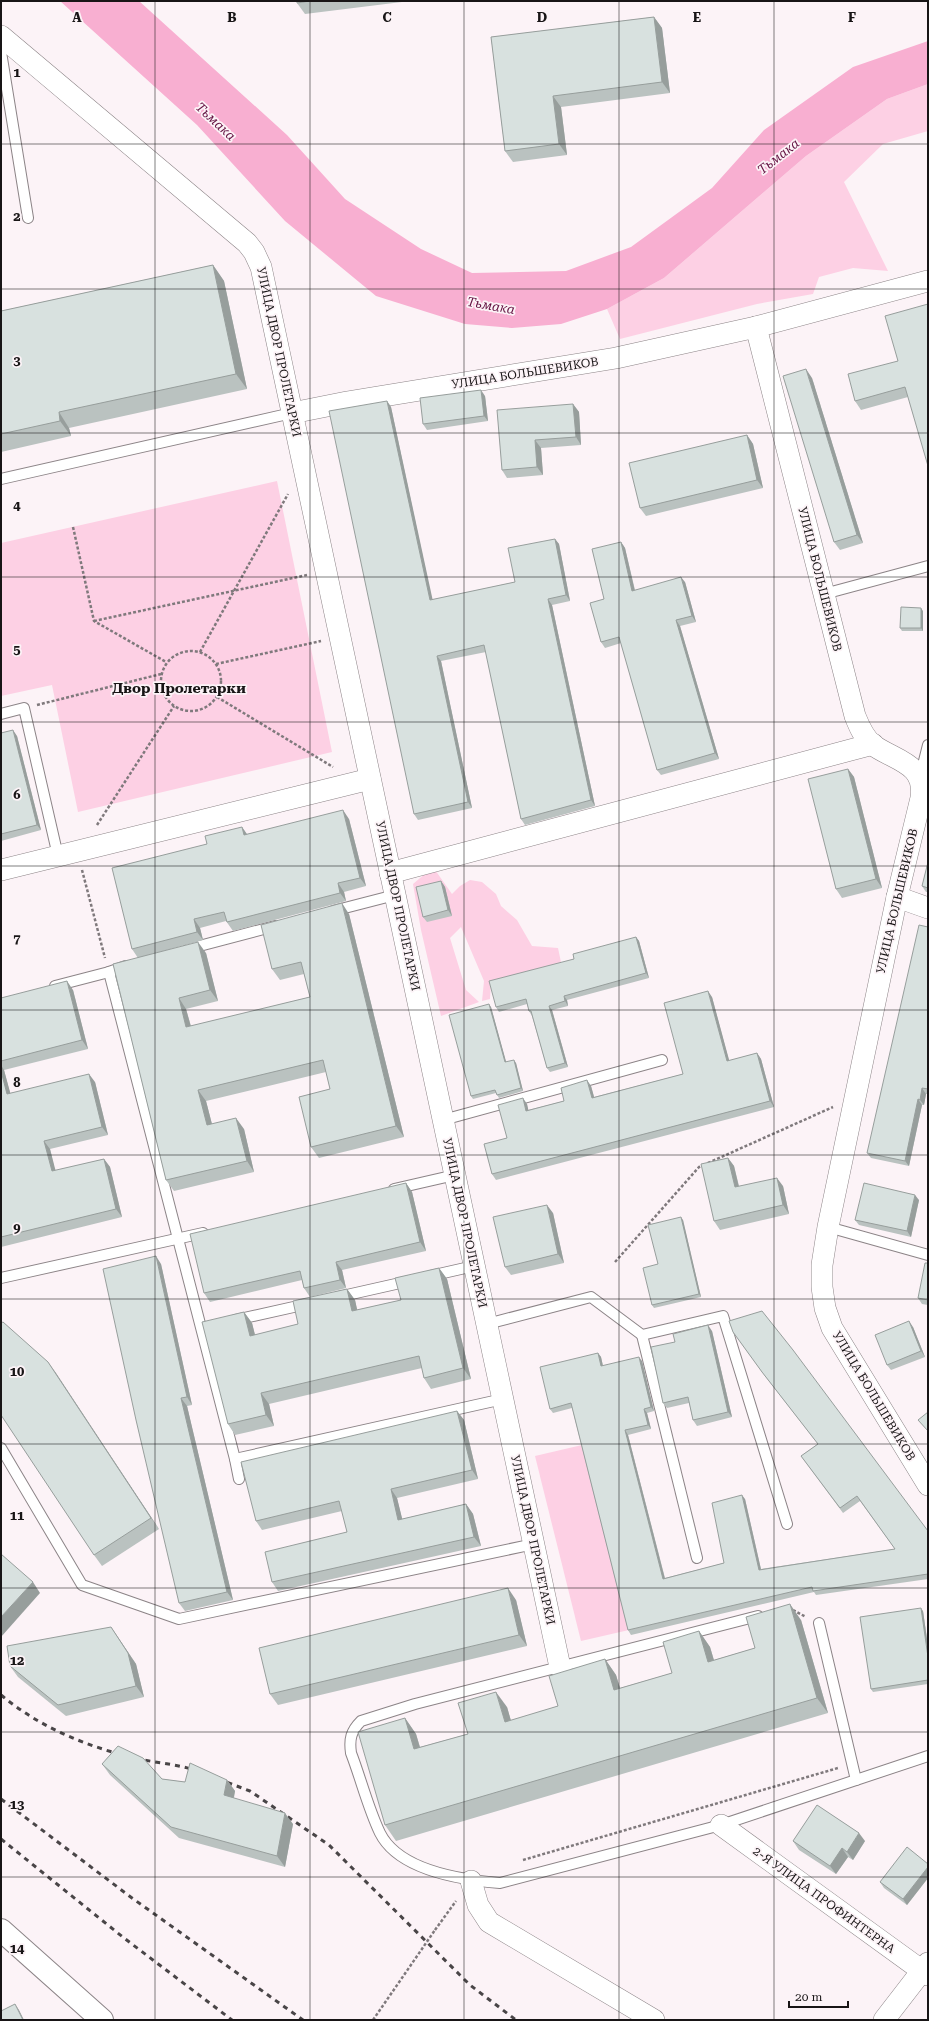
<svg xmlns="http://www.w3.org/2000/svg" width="929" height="2021" viewBox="0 0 929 2021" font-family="'Roboto Serif',serif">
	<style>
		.green { fill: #fdd0e4 }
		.water { fill: #f8afd1 }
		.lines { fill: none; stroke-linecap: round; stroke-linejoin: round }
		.service-casing { stroke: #8c8487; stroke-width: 12 }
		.minor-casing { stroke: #8c8487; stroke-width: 22 }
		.secondary-casing { stroke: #8c8487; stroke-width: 24 }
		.path { stroke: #7f797c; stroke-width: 2.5; stroke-dasharray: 3 2; stroke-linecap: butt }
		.service { stroke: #fff; stroke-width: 10 }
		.minor { stroke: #fff; stroke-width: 21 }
		.secondary { stroke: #fff; stroke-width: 22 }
		.rail { stroke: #494547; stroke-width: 3; stroke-dasharray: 5 5; stroke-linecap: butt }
		.path-bridge { stroke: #7f797c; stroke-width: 2.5; stroke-dasharray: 3 2; stroke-linecap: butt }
		.wall { fill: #bac2c0 }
		.shaded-wall { fill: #979e9c }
		.building { fill: #d8e1df; stroke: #979e9c }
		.grid { fill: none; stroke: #181516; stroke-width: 1; stroke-opacity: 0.55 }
		.labels { text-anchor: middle; stroke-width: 3.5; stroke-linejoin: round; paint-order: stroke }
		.street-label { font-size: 12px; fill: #181516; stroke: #fcf3f7 }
		.water-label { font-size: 13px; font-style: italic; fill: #631141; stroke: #fcf3f7 }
		.quarter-label { font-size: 14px; font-weight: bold; fill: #181516; stroke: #fcf3f7 }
		.grid-label { font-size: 13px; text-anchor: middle; font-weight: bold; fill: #181516; stroke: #fcf3f7; stroke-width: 3.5; stroke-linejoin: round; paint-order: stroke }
	</style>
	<rect width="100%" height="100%" fill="#fcf3f7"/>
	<g class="green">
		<polygon points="928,84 928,131 883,144 844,182 888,271 853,268 819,277 813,294 757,304 620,339 607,309 664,278 806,156 887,99"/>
		<polygon points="277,481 332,752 78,812 52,685 1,696 1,543"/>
		<polygon points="433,867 452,894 460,886 470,880 482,882 496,894 501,906 517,920 532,946 558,948 562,967 491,983 490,999 482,1001 484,981 461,927 450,938 466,990 479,1002 441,1016 421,930 413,884"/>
		<polygon points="582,1445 629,1630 581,1641 535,1456"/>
	</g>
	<polygon class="water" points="60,1 139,1 287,135 345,199 421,249 472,273 566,271 631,247 712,188 764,130 853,67 928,41 928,84 887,99 806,156 664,278 607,309 561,324 512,328 465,324 376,296 285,221 197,125"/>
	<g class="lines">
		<g class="service-casing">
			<g id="service">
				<polyline points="1,52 28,218"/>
				<polyline points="1,479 292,413"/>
				<polyline points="824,594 928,566"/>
				<polyline points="1,714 24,708 58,856"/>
				<polyline points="920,777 928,745"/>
				<polyline points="333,911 395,895"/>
				<polyline points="188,949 275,926"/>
				<polyline points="126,966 109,972 235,1459 239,1479"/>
				<polyline points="55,986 109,972"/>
				<polyline points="443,1120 662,1060"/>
				<polyline points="394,1189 455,1175"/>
				<polyline points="828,1227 928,1255"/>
				<polyline points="430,1276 474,1266"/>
				<polyline points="1,1278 203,1233"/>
				<polyline points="338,1297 409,1281"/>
				<polyline points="235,1320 307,1304"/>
				<polyline points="487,1324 591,1297 642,1335 723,1316 787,1524"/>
				<polyline points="642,1335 697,1558"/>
				<polyline points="1,1448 82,1585 179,1619 534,1544"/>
				<polyline points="235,1459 503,1399"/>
				<path d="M758,1616L415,1704L361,1721C351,1731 349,1739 351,1753C361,1779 368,1808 380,1833C399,1871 463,1880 500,1883L721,1825L928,1756"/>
				<polyline points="819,1623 856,1780"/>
			</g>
		</g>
		<g class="minor-casing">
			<g id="minor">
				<polyline points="1,36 247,243 254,252 261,267 560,1667"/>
				<path d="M756,327L855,716C859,726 864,738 873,745C895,761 926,763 921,798L897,897L828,1227L822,1265V1287L825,1308L832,1328L928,1485"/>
				<polyline points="292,413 347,402 616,358 756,327 928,281"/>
				<polyline points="1,870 370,779"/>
				<polyline points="390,873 873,744"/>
				<polyline points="897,897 928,908"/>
				<polyline points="721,1825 928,1975"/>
				<polyline points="471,1881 478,1905 489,1922 654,2020"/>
				<polyline points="884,2020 928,1963"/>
			</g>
		</g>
		<g class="secondary-casing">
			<polyline id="secondary" points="1,1930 102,2020"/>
		</g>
		<g class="path">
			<polyline points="73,527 94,621 166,662"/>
			<polyline points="94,621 307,575"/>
			<circle cx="191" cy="681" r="30"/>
			<polyline points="200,652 288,494"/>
			<polyline points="216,664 321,641"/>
			<polyline points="217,697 333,767"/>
			<polyline points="37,705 161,674"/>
			<polyline points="97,825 174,706"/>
			<polyline points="82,870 105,958"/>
			<polyline points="708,1163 833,1107"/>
			<polyline points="615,1262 699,1167 704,1165"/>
			<polyline points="793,1610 806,1617"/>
			<polyline points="523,1860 838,1768"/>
			<polyline points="435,1930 456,1901"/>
		</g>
		<use href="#service" class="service"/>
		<use href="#minor" class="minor"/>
		<use href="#secondary" class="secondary"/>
		<g class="rail">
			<path d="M1,1695C39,1727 86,1746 134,1758C156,1763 179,1764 200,1772"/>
			<polyline points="218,1779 250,1791 329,1845 470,1985 516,2020"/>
			<polyline points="1,1799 132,1898 303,2020"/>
			<polyline points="1,1839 124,1938 232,2020"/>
		</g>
		<polyline class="path-bridge" points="373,2020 435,1930"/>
	</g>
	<g class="wall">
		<polygon points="297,1 410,1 305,14 297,3"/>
		<polygon points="654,17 662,28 670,93 561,107 567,155 513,162 505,151 491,37"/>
		<polygon points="213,265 224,281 247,389 69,428 71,436 1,452 1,311"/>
		<polygon points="898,361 908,397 861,410 855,401"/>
		<polygon points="812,378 863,543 840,550 834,542"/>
		<polygon points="485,396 488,421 427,430 423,424"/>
		<polygon points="387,401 391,407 432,600 515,582 555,539 559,544 570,601 552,605 595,806 525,825 521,819 486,652 441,661 472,808 418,820 414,814"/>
		<polygon points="573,404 579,412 581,445 541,448 543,475 507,478 502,470"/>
		<polygon points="747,435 753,444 763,488 646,516 640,508"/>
		<polygon points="621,542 625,548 635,590 685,582 696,622 680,626 719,759 661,775 657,770 621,643 605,648 601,642 604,599"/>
		<polygon points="923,611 923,631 902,631 900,628"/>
		<polygon points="1,733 17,736 41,830 1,841"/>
		<polygon points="848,769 854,777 882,888 842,898 836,889"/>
		<polygon points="349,819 366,886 344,892 346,901 233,931 226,921 200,928 203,940 138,958 132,949 207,844 242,827 247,834"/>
		<polygon points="928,862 928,892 926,892 922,886"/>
		<polygon points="441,881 445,887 452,916 427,922 423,917"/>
		<polygon points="349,914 404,1137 319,1158 311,1147 330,1089 326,1072 206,1101 212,1124 244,1129 254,1172 174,1191 166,1180 113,964 206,953 218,1001 186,1009 191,1026 310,997 304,974 280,980 272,969"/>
		<polygon points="928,927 928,1094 926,1094 924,1105 922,1105 909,1166 871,1158 867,1153"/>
		<polygon points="636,937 639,941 649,978 567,1000 568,1006 552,1010 568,1067 550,1072 547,1068 532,1016 529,1011 527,1004 499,1012 496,1007 574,959"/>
		<polygon points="73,990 88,1049 4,1070 10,1093 95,1082 108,1135 50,1149 55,1171 104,1159 110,1167 122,1217 1,1247 1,998"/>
		<polygon points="712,997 729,1061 757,1053 761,1059 774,1107 496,1180 492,1174 507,1138 527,1104 528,1110 564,1101 591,1086 594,1097 683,1074"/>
		<polygon points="491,1007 506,1062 516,1063 523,1091 499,1098 496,1093 473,1099 471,1096"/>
		<polygon points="728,1158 734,1166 739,1186 783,1186 789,1214 720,1230 714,1221"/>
		<polygon points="406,1183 412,1192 426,1251 342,1270 346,1288 310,1297 304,1288 302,1280 210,1302 204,1293"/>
		<polygon points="919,1200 911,1237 859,1225 855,1220"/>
		<polygon points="553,1213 564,1263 511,1275 505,1267"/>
		<polygon points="683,1220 701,1297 654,1308 652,1305 658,1264"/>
		<polygon points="928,1263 928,1305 922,1304 918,1298"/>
		<polygon points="161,1264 192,1405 187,1406 233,1600 185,1611 179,1603"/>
		<polygon points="439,1268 447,1279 471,1379 431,1389 424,1378 422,1368 269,1404 274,1426 235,1435 228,1424 244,1312 252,1323 255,1335 298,1324 347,1289 355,1300 357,1310 401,1300"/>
		<polygon points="913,1327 925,1357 891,1370 887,1365"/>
		<polygon points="712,1331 732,1417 697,1426 693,1420 689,1403 667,1408 663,1403 675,1342"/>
		<polygon points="736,1336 928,1531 928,1579 816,1595 814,1592 631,1635 628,1630 572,1408 553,1413 550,1409 598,1353 601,1357 603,1366 642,1361 654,1411 647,1413 651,1429 628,1435 665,1578 724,1563 745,1499 761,1569 895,1549 860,1501 843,1513 801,1456 818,1444 765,1376"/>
		<polygon points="48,1362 159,1529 102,1566 94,1555"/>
		<polygon points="457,1411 464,1420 478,1479 397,1498 402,1519 466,1504 473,1514 481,1546 278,1591 272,1582 347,1532 342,1511 262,1530 256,1521"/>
		<polygon points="516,1600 527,1646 278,1705 270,1694"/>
		<polygon points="923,1611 928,1646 928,1684 873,1692 871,1689"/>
		<polygon points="801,1620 828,1713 396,1841 385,1825 405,1718 416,1734 420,1747 468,1734 507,1707 511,1721 558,1706 605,1659 616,1675 620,1688 672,1673 699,1631 710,1647 714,1660 755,1648"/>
		<polygon points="111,1627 136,1664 144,1697 66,1716 18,1677 10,1666"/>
		<polygon points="102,1764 162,1779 185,1782 227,1780 235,1791 234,1798 293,1824 285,1867 179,1838 110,1775"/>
		<polygon points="793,1841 865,1841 853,1860 848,1857 836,1874 799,1850"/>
		<polygon points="928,1864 928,1878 907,1905 884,1888 880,1882"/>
	</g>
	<g class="shaded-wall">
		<polygon points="654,17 662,28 670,93 662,82"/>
		<polygon points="553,96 561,107 567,155 559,144"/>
		<polygon points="213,265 224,281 247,389 236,374"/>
		<polygon points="806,369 812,378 863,543 857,535"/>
		<polygon points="481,390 485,396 488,421 484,416"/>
		<polygon points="387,401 391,407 434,606 430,600"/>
		<polygon points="573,404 579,412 581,445 576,437"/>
		<polygon points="59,412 69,428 71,436 60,421"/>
		<polygon points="747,435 753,444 763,488 757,480"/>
		<polygon points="535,440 541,448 543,475 537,467"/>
		<polygon points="555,539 559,544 570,601 566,595"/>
		<polygon points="621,542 625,548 636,596 632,591"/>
		<polygon points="681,577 685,582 696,622 692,616"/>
		<polygon points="548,599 552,605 595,806 591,800"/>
		<polygon points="921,608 923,611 923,631 921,628"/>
		<polygon points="676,620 680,626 719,759 715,753"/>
		<polygon points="437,656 441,661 472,808 468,802"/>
		<polygon points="13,730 17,736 41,830 37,825"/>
		<polygon points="848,769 854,777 882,888 876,879"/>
		<polygon points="343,810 349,819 366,886 360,878"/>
		<polygon points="242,827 248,836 244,835"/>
		<polygon points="441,881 445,887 452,916 448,910"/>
		<polygon points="338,883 344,892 346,901 340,893"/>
		<polygon points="342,903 349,914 404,1137 396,1126"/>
		<polygon points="194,919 200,928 203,940 197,932"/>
		<polygon points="636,937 639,941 649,978 646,973"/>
		<polygon points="198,942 206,953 218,1001 210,990"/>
		<polygon points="67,981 73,990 88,1049 82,1040"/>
		<polygon points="708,991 712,997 731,1067 727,1061"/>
		<polygon points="564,996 567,1000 568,1006 565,1001"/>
		<polygon points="179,998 186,1009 194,1038 186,1027"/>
		<polygon points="489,1004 491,1007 507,1065 505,1062"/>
		<polygon points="549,1006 552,1010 568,1067 565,1063"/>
		<polygon points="757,1053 761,1059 774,1107 770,1101"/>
		<polygon points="514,1060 516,1063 523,1091 521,1088"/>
		<polygon points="1,1065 4,1070 13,1103 7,1094 1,1071"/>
		<polygon points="89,1074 95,1082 108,1135 102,1127"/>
		<polygon points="587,1080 591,1086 596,1104 592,1098"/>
		<polygon points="922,1088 926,1094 924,1105 920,1100"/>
		<polygon points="198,1090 206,1101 215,1136 207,1125"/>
		<polygon points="523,1098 527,1104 530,1117 526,1111"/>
		<polygon points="918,1099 922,1105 909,1166 905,1161"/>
		<polygon points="236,1118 244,1129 254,1172 247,1161"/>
		<polygon points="44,1141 50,1149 58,1180 52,1171"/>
		<polygon points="728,1158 734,1166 741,1196 735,1187"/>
		<polygon points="104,1159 110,1167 122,1217 116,1209"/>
		<polygon points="777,1178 783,1186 789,1214 783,1205"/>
		<polygon points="406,1183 412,1192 426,1251 420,1242"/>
		<polygon points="915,1195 919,1200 911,1237 907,1231"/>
		<polygon points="547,1205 553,1213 564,1263 558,1254"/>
		<polygon points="681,1217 683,1220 701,1297 699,1294"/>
		<polygon points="156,1256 161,1264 192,1405 187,1397"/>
		<polygon points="336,1262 342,1270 346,1288 340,1280"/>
		<polygon points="439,1268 447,1279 471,1379 463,1368"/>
		<polygon points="347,1289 355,1300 360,1322 352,1311"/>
		<polygon points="244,1312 252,1323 258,1347 250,1336"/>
		<polygon points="909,1321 913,1327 925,1357 921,1351"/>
		<polygon points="708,1325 712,1331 732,1417 728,1412"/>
		<polygon points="598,1353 601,1357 604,1371 601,1366"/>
		<polygon points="639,1357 642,1361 654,1411 651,1407"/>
		<polygon points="48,1362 56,1373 159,1529 151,1518"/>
		<polygon points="261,1393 269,1404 274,1426 266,1415"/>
		<polygon points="181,1398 187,1406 233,1600 227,1592"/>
		<polygon points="644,1409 647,1413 651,1429 648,1425"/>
		<polygon points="457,1411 464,1420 478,1479 472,1470"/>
		<polygon points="625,1430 628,1435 666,1583 663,1579"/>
		<polygon points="391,1489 397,1498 405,1530 398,1520"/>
		<polygon points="742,1495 745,1499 762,1574 759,1570"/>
		<polygon points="466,1504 473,1514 481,1546 474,1537"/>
		<polygon points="33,1582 40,1593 1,1637 1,1617"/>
		<polygon points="508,1588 516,1600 527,1646 519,1635"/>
		<polygon points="790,1604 801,1620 828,1713 817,1698"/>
		<polygon points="921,1608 923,1611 928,1646 928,1657"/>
		<polygon points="111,1627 136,1664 144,1697 136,1686"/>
		<polygon points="699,1631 710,1647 719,1678 708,1662"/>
		<polygon points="605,1659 616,1675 625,1705 614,1690"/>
		<polygon points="496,1692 507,1707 516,1738 505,1722"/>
		<polygon points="405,1718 416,1734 425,1765 414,1749"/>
		<polygon points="227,1780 235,1791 232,1806 224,1795"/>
		<polygon points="285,1813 293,1824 285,1867 277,1856"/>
		<polygon points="859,1833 865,1841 853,1860 847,1852"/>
		<polygon points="842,1848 848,1857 836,1874 830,1866"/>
		<polygon points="928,1867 928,1878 907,1905 903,1899"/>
		<polygon points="15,2004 19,2010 24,2020 23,2020"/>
	</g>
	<g class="building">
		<polygon points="297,1 310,1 297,3"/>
		<polygon points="654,17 662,82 553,96 559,144 505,151 491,37"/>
		<polygon points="213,265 236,374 59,412 60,421 1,434 1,311"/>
		<polygon points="928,304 928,466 905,387 855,401 848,374 898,361 885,316"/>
		<polygon points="806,369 857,535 834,542 783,376"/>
		<polygon points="481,390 484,416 423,424 420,398"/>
		<polygon points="387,401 430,600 515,582 508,548 555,539 566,595 548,599 591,800 521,819 484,645 437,656 468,802 414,814 329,411"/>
		<polygon points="573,404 576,437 535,440 537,467 502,470 497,410"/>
		<polygon points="747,435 757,480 640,508 629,463"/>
		<polygon points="621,542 632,591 681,577 692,616 676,620 715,753 657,770 619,637 601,642 590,603 604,599 592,549"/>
		<polygon points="901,607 921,608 921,628 900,628"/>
		<polygon points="13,730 37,825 1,834 1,733"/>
		<polygon points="848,769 876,879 836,889 808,779"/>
		<polygon points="343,810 360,878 338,883 340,893 227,922 224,912 194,919 197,932 132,949 112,868 207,844 205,836 242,827 244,835"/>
		<polygon points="928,862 928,888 922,886"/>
		<polygon points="441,881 448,910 423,917 416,887"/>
		<polygon points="342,903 396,1126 311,1147 299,1097 330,1089 323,1060 198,1090 207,1125 236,1118 247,1161 166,1180 113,964 198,942 210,990 179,998 186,1027 310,997 301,962 272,969 261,925"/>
		<polygon points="919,925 928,927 928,1089 922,1088 920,1100 918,1099 905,1161 867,1153"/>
		<polygon points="636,937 646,973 564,996 565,1001 549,1006 565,1063 547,1068 531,1011 529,1011 526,999 496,1007 489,981 574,959 573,954"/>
		<polygon points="67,981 82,1040 1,1061 1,998"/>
		<polygon points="708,991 727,1061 757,1053 770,1101 492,1174 484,1144 507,1138 498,1105 523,1098 526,1111 564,1101 561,1088 587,1080 592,1098 683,1074 664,1003"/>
		<polygon points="489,1004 505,1062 514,1060 521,1088 497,1095 495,1090 471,1096 449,1015"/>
		<polygon points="1,1071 7,1094 89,1074 102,1127 44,1141 52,1171 104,1159 116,1209 1,1237"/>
		<polygon points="728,1158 735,1187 777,1178 783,1205 714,1221 701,1164"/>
		<polygon points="406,1183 420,1242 336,1262 340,1280 304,1288 300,1271 204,1293 190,1234"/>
		<polygon points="864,1183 915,1195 907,1231 855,1220"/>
		<polygon points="547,1205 558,1254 505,1267 493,1217"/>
		<polygon points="681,1217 699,1294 652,1305 643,1268 658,1264 648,1225"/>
		<polygon points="156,1256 187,1397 181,1398 227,1592 179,1603 136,1420 103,1269"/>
		<polygon points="925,1263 928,1263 928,1300 918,1298"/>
		<polygon points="439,1268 463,1368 424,1378 419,1356 261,1393 266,1415 228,1424 202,1322 244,1312 250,1336 298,1324 293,1301 347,1289 352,1311 401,1300 395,1278"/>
		<polygon points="762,1311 793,1350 928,1531 928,1574 813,1591 812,1587 628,1630 571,1403 550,1409 540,1367 598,1353 601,1366 639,1357 651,1407 644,1409 648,1425 625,1430 663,1579 724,1563 712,1503 742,1495 759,1570 895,1549 857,1496 840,1508 801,1456 818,1444 762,1372 733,1332 729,1321"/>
		<polygon points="909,1321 921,1351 887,1365 875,1335"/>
		<polygon points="3,1322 48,1362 151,1518 94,1555 1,1415 1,1323"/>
		<polygon points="708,1325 728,1412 693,1420 688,1397 663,1403 651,1347 675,1342 673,1334"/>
		<polygon points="457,1411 472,1470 391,1489 398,1520 466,1504 474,1537 272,1582 265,1552 347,1532 339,1501 256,1521 241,1462"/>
		<polygon points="928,1412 928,1431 918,1420"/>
		<polygon points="1,1554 33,1582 1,1617"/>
		<polygon points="508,1588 519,1635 270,1694 259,1648"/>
		<polygon points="790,1604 817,1698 385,1825 358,1732 405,1718 414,1749 468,1734 458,1703 496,1692 505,1722 558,1706 549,1676 605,1659 614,1690 672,1673 663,1642 699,1631 708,1662 755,1648 746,1617"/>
		<polygon points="921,1608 928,1657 928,1680 871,1689 860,1617"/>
		<polygon points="111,1627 128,1653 136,1686 58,1705 10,1666 7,1646"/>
		<polygon points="118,1746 143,1758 162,1779 185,1782 190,1763 227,1780 224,1795 285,1813 277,1856 171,1827 102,1764"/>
		<polygon points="817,1805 859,1833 847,1852 842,1848 830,1866 793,1841"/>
		<polygon points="907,1847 928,1864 928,1867 903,1899 880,1882"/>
		<polygon points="15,2004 23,2020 1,2020 1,2011"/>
	</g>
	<path class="grid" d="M155,1V2020M310,1V2020M464,1V2020M619,1V2020M774,1V2020M1,144H928M1,289H928M1,433H928M1,577H928M1,722H928M1,866H928M1,1010H928M1,1155H928M1,1299H928M1,1444H928M1,1588H928M1,1732H928M1,1877H928"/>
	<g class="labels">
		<g class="street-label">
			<text transform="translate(279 352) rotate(78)" y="4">УЛИЦА ДВОР ПРОЛЕТАРКИ</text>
			<text transform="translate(525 373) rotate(-9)" y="4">УЛИЦА БОЛЬШЕВИКОВ</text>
			<text transform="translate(820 579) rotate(76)" y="4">УЛИЦА БОЛЬШЕВИКОВ</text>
			<text transform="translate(897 901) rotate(-77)" y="4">УЛИЦА БОЛЬШЕВИКОВ</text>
			<text transform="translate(398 906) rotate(78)" y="4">УЛИЦА ДВОР ПРОЛЕТАРКИ</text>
			<text transform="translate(465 1223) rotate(78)" y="4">УЛИЦА ДВОР ПРОЛЕТАРКИ</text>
			<text transform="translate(874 1396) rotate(59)" y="4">УЛИЦА БОЛЬШЕВИКОВ</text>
			<text transform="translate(533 1540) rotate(78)" y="4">УЛИЦА ДВОР ПРОЛЕТАРКИ</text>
			<text transform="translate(824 1900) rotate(36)" y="4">2-Я УЛИЦА ПРОФИНТЕРНА</text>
		</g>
		<g class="water-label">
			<text transform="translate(216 121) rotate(43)" y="5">Тьмака</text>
			<text transform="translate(778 156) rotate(-38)" y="5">Тьмака</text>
			<text transform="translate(491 305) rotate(10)" y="5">Тьмака</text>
		</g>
		<g class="quarter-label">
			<text x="179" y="693">Двор Пролетарки</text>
		</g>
	</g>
	<g class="grid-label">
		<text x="77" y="22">A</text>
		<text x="232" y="22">B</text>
		<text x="387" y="22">C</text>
		<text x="542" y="22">D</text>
		<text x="697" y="22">E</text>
		<text x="852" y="22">F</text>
		<text x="17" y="77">1</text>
		<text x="17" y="221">2</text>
		<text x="17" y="365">3</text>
		<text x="17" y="510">4</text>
		<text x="17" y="654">5</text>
		<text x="17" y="799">6</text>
		<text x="17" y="943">7</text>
		<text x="17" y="1087">8</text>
		<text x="17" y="1232">9</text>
		<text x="17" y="1376">10</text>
		<text x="17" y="1520">11</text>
		<text x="17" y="1665">12</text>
		<text x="17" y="1809">13</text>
		<text x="17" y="1953">14</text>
	</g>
	<rect width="929" height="2021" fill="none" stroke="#181516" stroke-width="4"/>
	<path d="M789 2001v6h59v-6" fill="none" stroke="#181516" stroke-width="2"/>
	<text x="795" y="2001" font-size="12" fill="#181516" stroke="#fcf3f7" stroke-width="3" paint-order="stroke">20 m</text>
</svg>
